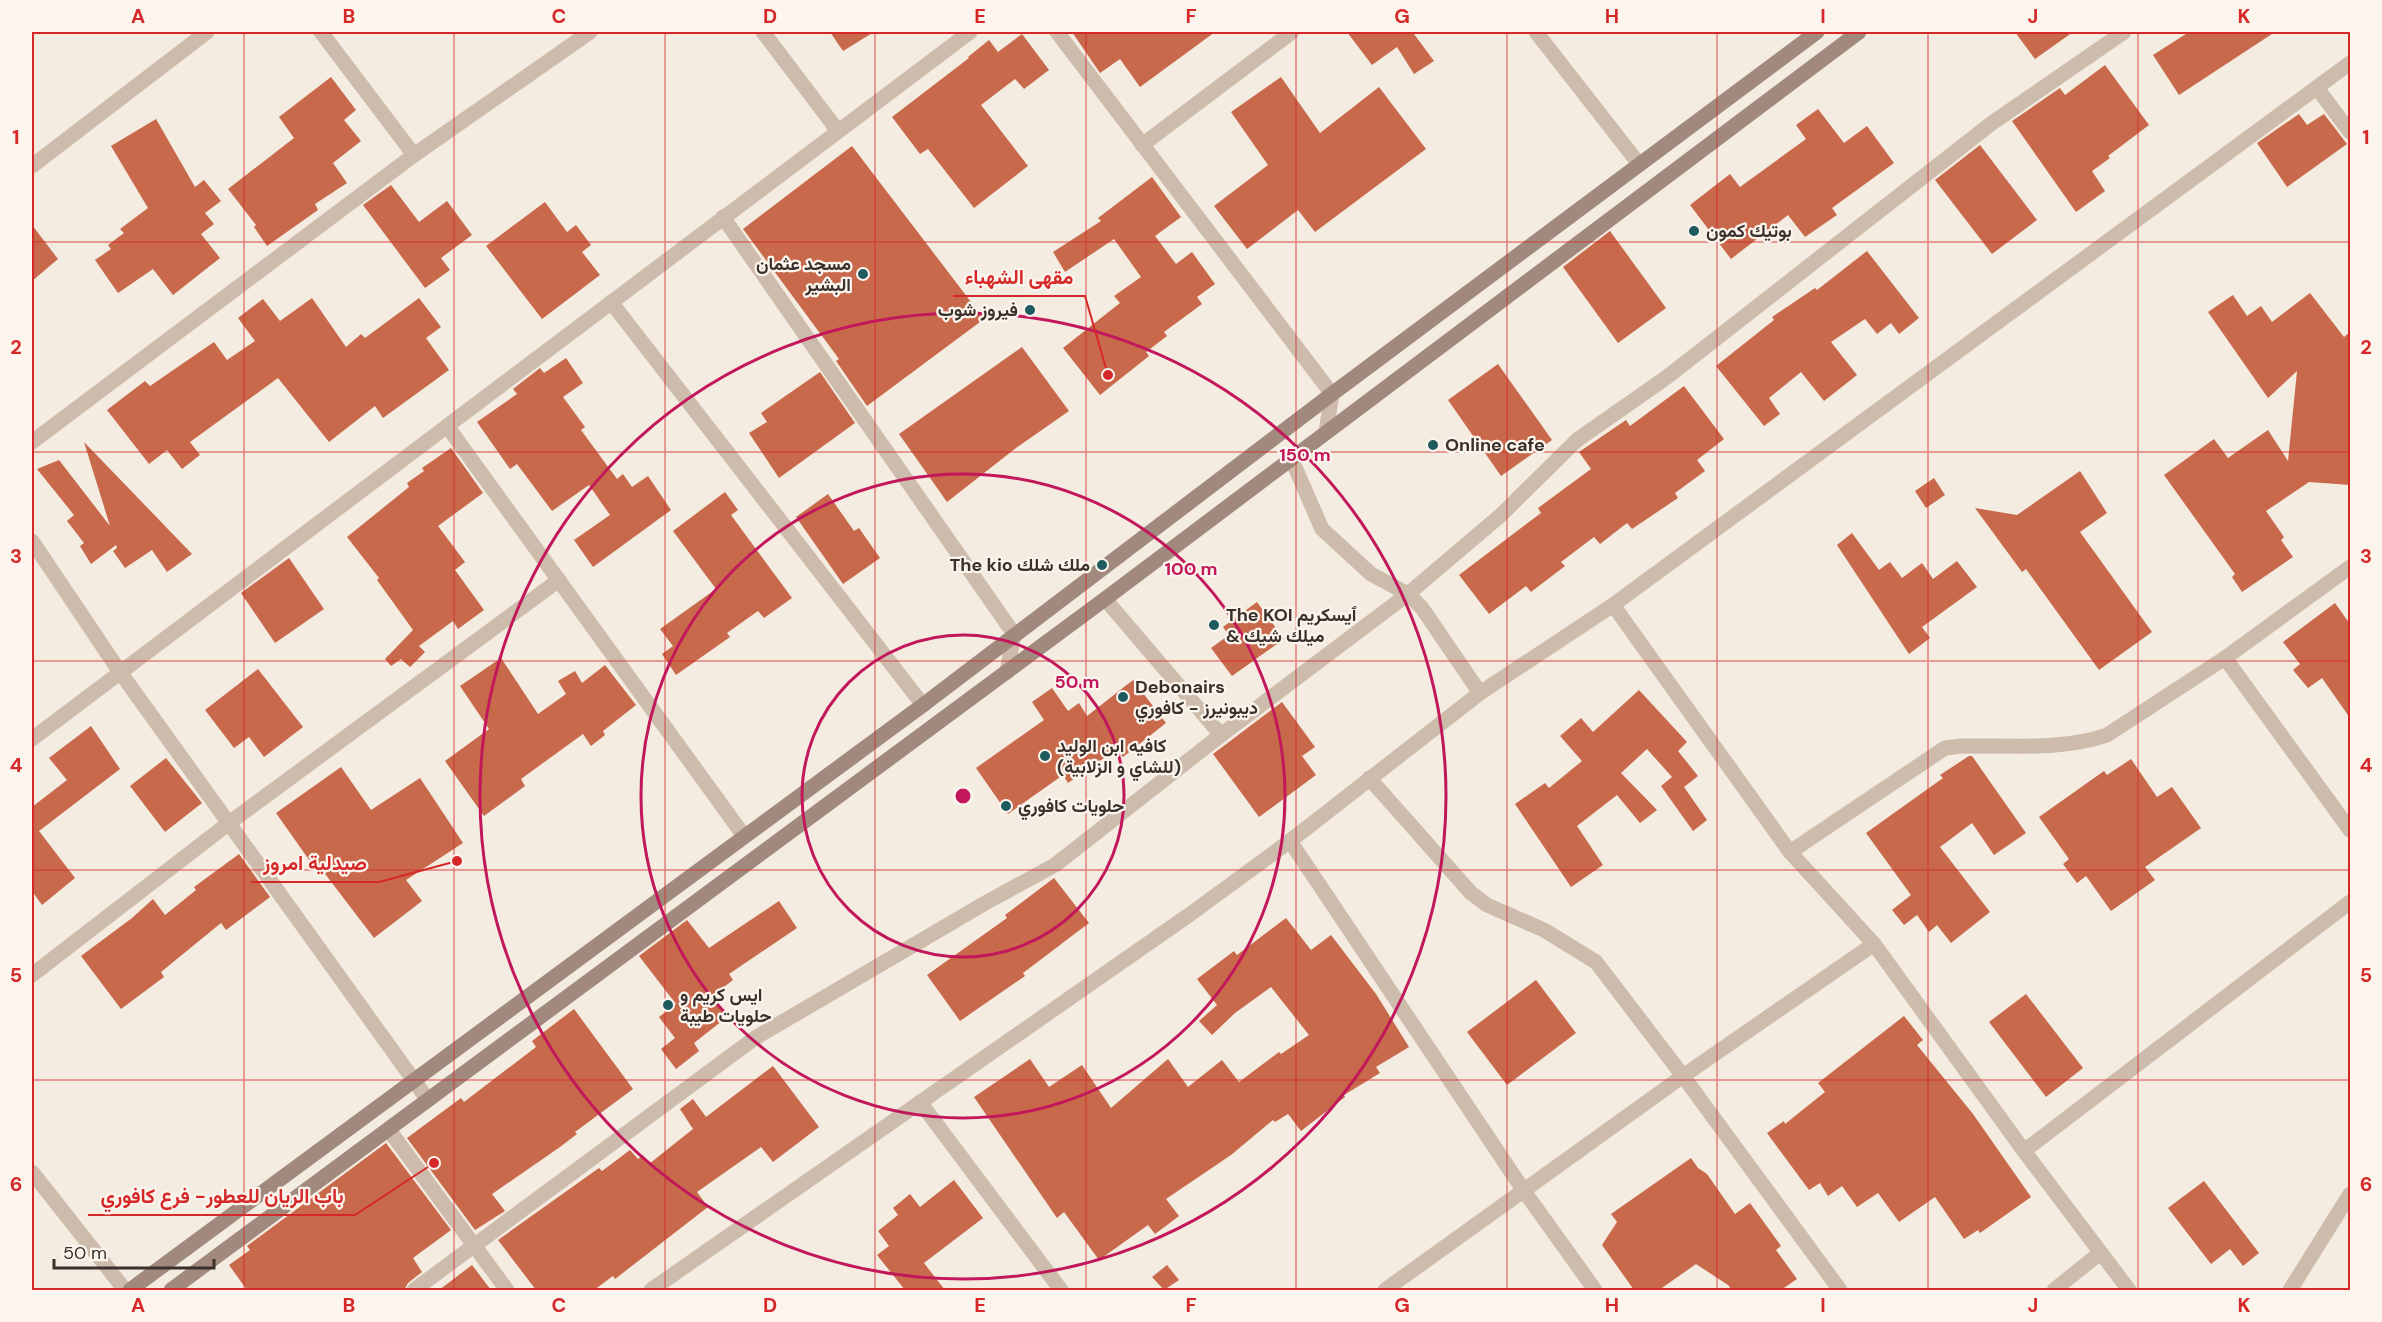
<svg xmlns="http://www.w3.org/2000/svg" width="2382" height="1322" viewBox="0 0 2382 1322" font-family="'DM Sans',Vazirmatn,sans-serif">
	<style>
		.building { fill: #c8694b }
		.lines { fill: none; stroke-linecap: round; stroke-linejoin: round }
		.street { stroke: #cdbbac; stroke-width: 15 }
		.secondary { stroke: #a18a7d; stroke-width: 15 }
		.grid { fill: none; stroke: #d62828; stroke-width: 1.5; stroke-opacity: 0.55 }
		.ring { fill: none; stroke: #c2185b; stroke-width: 3 }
		.poi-dot { fill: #1f5a5e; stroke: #fbf5ee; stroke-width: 2 }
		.labels { text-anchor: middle; stroke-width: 4.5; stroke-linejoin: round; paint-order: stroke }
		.poi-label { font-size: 18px; font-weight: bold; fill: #3b302b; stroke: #fbf5ee; text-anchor: start }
		.centre { fill: #c2185b; stroke: #fbf5ee; stroke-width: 3 }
		.ring-label { font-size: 18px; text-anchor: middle; font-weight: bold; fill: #c2185b; stroke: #fbf5ee; stroke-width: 4.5; stroke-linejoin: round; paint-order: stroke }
		.leader { fill: none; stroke: #d62828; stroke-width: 2 }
		.callout-dot { fill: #d62828; stroke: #fbf5ee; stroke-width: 2 }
		.callout-label { font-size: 20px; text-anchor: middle; font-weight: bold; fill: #d62828; stroke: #fbf5ee; stroke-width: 4.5; stroke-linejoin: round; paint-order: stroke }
		.neatline { fill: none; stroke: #d62828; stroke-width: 2 }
		.grid-label { font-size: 20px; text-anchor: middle; font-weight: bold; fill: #d62828 }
	</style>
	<rect width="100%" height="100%" fill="#f4ebe1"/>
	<g class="building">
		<polygon points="830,32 874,32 843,51"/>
		<polygon points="1072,32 1215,32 1140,87 1120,59 1100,73"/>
		<polygon points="1347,32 1417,32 1414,34 1434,61 1414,74 1397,47 1372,65"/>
		<polygon points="2015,32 2073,32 2035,59"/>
		<polygon points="2189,32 2275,32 2179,95 2153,55"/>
		<polygon points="1022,34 1049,70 1024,89 1015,79 981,105 1028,166 974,208 928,149 920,154 892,117 969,58 968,57 989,40 998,52"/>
		<polygon points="2105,65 2149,125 2108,156 2110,158 2092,171 2105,191 2076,212 2012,121 2060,88 2065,95"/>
		<polygon points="331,77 356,110 344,120 361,141 333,163 347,183 315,204 318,210 267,246 254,227 256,225 228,189 294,138 279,117"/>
		<polygon points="1281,77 1320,133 1379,87 1426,149 1315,232 1298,210 1247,249 1214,206 1268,165 1231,112"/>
		<polygon points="1818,109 1844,143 1867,126 1894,163 1832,208 1837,215 1805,237 1788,215 1731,259 1690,205 1730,174 1740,187 1806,139 1796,125"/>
		<polygon points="2299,114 2307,125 2324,114 2347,144 2287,187 2257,143"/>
		<polygon points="156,119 195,187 204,180 221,201 205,213 214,224 201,234 220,258 173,295 153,269 118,293 95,260 111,249 108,245 124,233 120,229 148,208 111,146"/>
		<polygon points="1980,145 2037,220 1992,254 1935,180"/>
		<polygon points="852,146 984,319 867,406 836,361 839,359 743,229"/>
		<polygon points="1152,177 1181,217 1155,236 1176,264 1192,252 1215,284 1197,297 1202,304 1164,332 1167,336 1146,352 1149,356 1100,395 1063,348 1120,303 1114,296 1141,277 1114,239 1065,272 1053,252 1101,221 1098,218"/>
		<polygon points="391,185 419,222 447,201 472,235 441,258 450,270 425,288 363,205"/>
		<polygon points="545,202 567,232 576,225 591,245 582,252 600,275 542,319 486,246"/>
		<polygon points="32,225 58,259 32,281"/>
		<polygon points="1610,231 1666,308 1618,343 1563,267"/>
		<polygon points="1867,251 1919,318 1899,334 1891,323 1877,334 1865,319 1831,342 1857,375 1824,401 1801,372 1769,398 1780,414 1764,426 1716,366 1774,320 1772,317 1815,288 1817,290"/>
		<polygon points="2310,293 2344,337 2350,332 2350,485 2309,482 2266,511 2284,537 2281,540 2293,557 2242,592 2232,577 2235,574 2164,475 2214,439 2228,458 2268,430 2288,461 2297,371 2268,398 2208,312 2233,295 2247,316 2261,306 2272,322"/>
		<polygon points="312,298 346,347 361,334 365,338 419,298 441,327 426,338 449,370 383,418 375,406 329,442 278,378 190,442 200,455 182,469 167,450 149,464 107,410 145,381 150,386 214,342 227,360 255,341 238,318 263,299 280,321"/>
		<polygon points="1022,347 1069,411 1016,448 947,502 899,434"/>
		<polygon points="566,358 583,383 563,397 585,427 581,430 617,479 623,474 632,487 648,476 671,510 593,567 574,540 610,515 589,485 552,511 517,464 510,469 477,422 517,394 513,389 540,368 544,373"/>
		<polygon points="1498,364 1552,440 1501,476 1448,400"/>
		<polygon points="820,372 855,423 779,478 749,433 767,422 761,413"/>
		<polygon points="1684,386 1724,439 1697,460 1705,471 1675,493 1678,498 1632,529 1627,523 1600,544 1594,537 1561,562 1565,566 1531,592 1526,586 1489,614 1459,575 1541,513 1538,508 1591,469 1579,452 1626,420 1630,426"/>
		<polygon points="84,442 192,554 167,572 152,550 125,568 113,551 117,548 116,545 91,564 80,546 84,543 67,521 74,515 37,469 59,460 110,526"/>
		<polygon points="451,448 483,493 438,526 465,562 455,570 484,610 458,629 453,621 419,646 425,652 410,667 401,659 391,666 385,659 413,630 377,580 379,578 347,537 409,487 407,483 424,471 422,468"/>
		<polygon points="2080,471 2107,513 2080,532 2152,632 2099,670 2026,569 2022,572 1975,508 2017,515"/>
		<polygon points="1934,478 1945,495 1926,508 1915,491"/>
		<polygon points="725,492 738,510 731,515 792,598 764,618 758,611 727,633 730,637 676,675 662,654 673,646 660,629 716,589 673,531"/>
		<polygon points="828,494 854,531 859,528 880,558 843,584 796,517"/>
		<polygon points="1852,533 1879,570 1890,562 1902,578 1922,563 1933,579 1957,561 1977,587 1922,627 1930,638 1909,654 1837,545"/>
		<polygon points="289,558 324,609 275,643 241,593"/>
		<polygon points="1257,602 1284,639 1232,676 1211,648 1229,635 1223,627"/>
		<polygon points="2335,603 2350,624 2350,718 2322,678 2308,688 2293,670 2300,664 2283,642"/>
		<polygon points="501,658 538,714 566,694 558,681 575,671 582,683 605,665 636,705 603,731 605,735 591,746 583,734 521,779 525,786 484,816 445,761 489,729 460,686"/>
		<polygon points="258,669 303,727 264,757 249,737 234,748 205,710"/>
		<polygon points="1133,680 1166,723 1123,757 1117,749 1068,783 1063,775 1008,814 976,768 1044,720 1032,702 1052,688 1068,711 1079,703 1087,716"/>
		<polygon points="1639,690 1687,742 1678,751 1698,776 1684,787 1707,820 1693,831 1661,786 1672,777 1647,749 1621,773 1657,810 1640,823 1617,795 1577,826 1603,865 1571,887 1515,804 1545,783 1549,788 1582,761 1560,736 1581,718 1593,732"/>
		<polygon points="1282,702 1315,747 1302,756 1316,775 1259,817 1213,754"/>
		<polygon points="91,726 120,769 39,831 75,878 42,905 32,891 32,807 67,780 49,758"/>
		<polygon points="1969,756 1972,756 2026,833 1994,855 1972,823 1940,847 1990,912 1951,943 1937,925 1929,932 1917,915 1904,925 1892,910 1911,895 1866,833 1943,778 1940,775"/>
		<polygon points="166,758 202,803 165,832 130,786"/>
		<polygon points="2131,759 2157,797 2172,787 2201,828 2145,867 2155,880 2111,911 2086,876 2077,883 2063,864 2069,859 2039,817 2104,771 2107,775"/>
		<polygon points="341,767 371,810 420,778 463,843 406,880 422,901 374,938 316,862 312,864 276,813"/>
		<polygon points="239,854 270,897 226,930 221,923 161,972 164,977 121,1009 81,956 132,918 153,899 165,915 196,890 194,887"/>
		<polygon points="1054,878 1089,923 1023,973 1025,976 960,1021 927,975 1007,918 1005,915"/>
		<polygon points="779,901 797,928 729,974 733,980 711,997 727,1017 694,1043 699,1051 676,1069 661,1049 675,1038 659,1017 676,1004 639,956 687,920 709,948"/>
		<polygon points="1286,918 1311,950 1331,935 1376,994 1409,1047 1376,1067 1380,1073 1344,1095 1345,1097 1301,1131 1288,1114 1275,1122 1273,1120 1231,1155 1166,1199 1179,1216 1155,1234 1148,1225 1099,1260 1064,1212 1057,1218 974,1097 1030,1059 1049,1087 1082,1065 1111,1108 1168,1059 1188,1087 1222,1060 1239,1082 1279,1052 1281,1054 1309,1035 1271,987 1235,1013 1212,1035 1199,1021 1217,1005 1197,979 1234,951 1237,955"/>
		<polygon points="1536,980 1576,1033 1507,1085 1467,1032"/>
		<polygon points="2026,994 2083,1068 2046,1097 1989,1022"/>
		<polygon points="574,1009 633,1089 575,1132 577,1134 560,1147 492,1194 505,1211 475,1230 407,1138 461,1098 464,1102 536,1047 532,1041"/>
		<polygon points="1904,1016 1923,1040 1917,1045 1973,1114 2031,1197 1980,1233 1978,1230 1964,1239 1935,1197 1899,1222 1878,1193 1857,1207 1842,1186 1828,1196 1820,1183 1809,1190 1767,1133 1784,1121 1785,1124 1825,1092 1818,1083"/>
		<polygon points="773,1066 819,1127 773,1162 761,1147 697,1192 708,1207 615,1279 613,1276 594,1290 536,1290 498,1240 599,1168 602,1171 630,1150 638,1159 643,1155 649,1164 693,1129 680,1109 693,1099 706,1117"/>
		<polygon points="386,1143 451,1230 413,1258 422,1272 408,1283 404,1290 247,1290 229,1265 250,1250 247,1246"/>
		<polygon points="1691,1158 1698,1168 1707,1174 1735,1214 1750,1203 1781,1246 1776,1250 1797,1279 1781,1290 1732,1290 1728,1285 1696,1264 1659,1290 1634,1290 1602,1245 1617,1222 1611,1214"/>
		<polygon points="954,1180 983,1218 924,1263 945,1290 905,1290 877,1255 889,1246 878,1231 898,1215 893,1208 910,1194 920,1207"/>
		<polygon points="2204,1181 2259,1253 2243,1266 2230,1249 2211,1264 2168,1208"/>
		<polygon points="472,1265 491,1290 439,1290"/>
		<polygon points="1167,1265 1179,1280 1164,1290 1152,1277"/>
	</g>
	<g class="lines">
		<g class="street">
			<polyline points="321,32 414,155"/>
			<polyline points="763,32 838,131"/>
			<polyline points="1057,32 1332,394 1326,432"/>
			<polyline points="1536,32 1639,164"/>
			<polyline points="2317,88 2350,132"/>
			<polyline points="1142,145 1292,32"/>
			<polyline points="32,166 207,32"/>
			<polyline points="723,217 1014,634 1007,672"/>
			<polyline points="611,302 923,705"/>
			<polyline points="447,426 744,836"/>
			<polyline points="32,442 414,155 590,32"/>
			<polyline points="1291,458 1322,529 1371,574 1408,594 1422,608 1480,693"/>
			<polyline points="32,541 120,672 428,1100"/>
			<polyline points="1105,599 1221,735"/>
			<polyline points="1613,605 1790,852 1874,944 2024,1151 2129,1290"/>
			<polyline points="2225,658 2350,830"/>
			<polyline points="32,739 970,32"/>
			<polyline points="1369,778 1471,893 1487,905 1544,930 1596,962 1683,1076 1840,1290"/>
			<polyline points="1290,841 1524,1191 1595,1290"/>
			<path d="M1790,852L1945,748L1961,746C2009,745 2061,751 2107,735L2225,658L2350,567"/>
			<polyline points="32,975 229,823 559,580"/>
			<polyline points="920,1102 1061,1290"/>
			<polyline points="389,1130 507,1290"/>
			<polyline points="2024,1151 2350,902"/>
			<polyline points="32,1172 125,1290"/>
			<polyline points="414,1290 755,1038 987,902 1055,865 1221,735 1408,594 1501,515 1577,440 1667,377 1992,123 2124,32"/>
			<polyline points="651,1290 1189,915 1290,841 1480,693 1613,605 2350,63"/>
			<polyline points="1385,1290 1683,1076 1874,944"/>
			<polyline points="2054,1290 2100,1253"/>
			<polyline points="2290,1290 2350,1194"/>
		</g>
		<g class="secondary">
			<polyline points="130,1290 923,705 1332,394 1817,32"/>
			<polyline points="171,1290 1105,599 1859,32"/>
		</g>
	</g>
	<path class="grid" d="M244,32V1290M454,32V1290M665,32V1290M875,32V1290M1086,32V1290M1296,32V1290M1507,32V1290M1717,32V1290M1928,32V1290M2138,32V1290M32,242H2350M32,452H2350M32,661H2350M32,870H2350M32,1080H2350"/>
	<g class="ring">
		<circle cx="963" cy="796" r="161"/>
		<circle cx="963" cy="796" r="322"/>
		<circle cx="963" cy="796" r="483"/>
	</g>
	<g class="poi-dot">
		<circle cx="1694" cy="231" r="6"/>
		<circle cx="863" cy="274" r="6"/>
		<circle cx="1030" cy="310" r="6"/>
		<circle cx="1433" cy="445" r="6"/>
		<circle cx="1102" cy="565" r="6"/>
		<circle cx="1214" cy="625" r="6"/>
		<circle cx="1123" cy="697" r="6"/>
		<circle cx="1045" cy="756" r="6"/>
		<circle cx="1006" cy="806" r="6"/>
		<circle cx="668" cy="1005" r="6"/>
	</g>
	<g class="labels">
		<g class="poi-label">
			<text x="1706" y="237">بوتيك كمون</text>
			<text x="851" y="270" text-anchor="end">مسجد عثمان<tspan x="851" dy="21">البشير</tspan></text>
			<text x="1018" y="316" text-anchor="end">فيروز شوب</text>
			<text x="1445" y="451">Online cafe</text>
			<text x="1090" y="571" text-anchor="end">The kio ملك شلك</text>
			<text x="1226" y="621">The KOI ٱيسكريم<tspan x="1226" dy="21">&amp; ميلك شيك</tspan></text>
			<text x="1135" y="693">Debonairs<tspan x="1135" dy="21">ديبونيرز - كافوري</tspan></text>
			<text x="1057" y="752">كافيه ابن الوليد<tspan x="1057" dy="21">(للشاي و الزلابية)</tspan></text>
			<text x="1018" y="812">حلويات كافوري</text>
			<text x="680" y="1001">ايس كريم و<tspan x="680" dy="21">حلويات طيبة</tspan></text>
		</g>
	</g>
	<circle cx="963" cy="796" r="9" class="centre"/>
	<g class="ring-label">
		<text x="1305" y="461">150 m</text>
		<text x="1191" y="575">100 m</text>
		<text x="1077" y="688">50 m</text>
	</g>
	<path class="leader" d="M1108 375L1085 296H953M457 861L379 882H251M434 1163L355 1215H88"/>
	<g class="callout-dot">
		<circle cx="1108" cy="375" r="6"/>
		<circle cx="457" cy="861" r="6"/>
		<circle cx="434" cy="1163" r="6"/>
	</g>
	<g class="callout-label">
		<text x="1019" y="284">مقهى الشهباء</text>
		<text x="315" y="870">صيدلية امروز</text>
		<text x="222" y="1203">باب الريان للعطور- فرع كافوري</text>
	</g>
	<rect width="2382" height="1322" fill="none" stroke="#fbf5ee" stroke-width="66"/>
	<path d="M54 1259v9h160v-9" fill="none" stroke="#3b302b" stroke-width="3"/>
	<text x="63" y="1259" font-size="18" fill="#3b302b" stroke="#fbf5ee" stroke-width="4.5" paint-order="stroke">50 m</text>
	<rect x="33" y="33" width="2316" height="1256" class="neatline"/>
	<g class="grid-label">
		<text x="138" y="23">A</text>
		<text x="349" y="23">B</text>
		<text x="559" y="23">C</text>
		<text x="770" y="23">D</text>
		<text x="980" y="23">E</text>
		<text x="1191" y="23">F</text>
		<text x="1402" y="23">G</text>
		<text x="1612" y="23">H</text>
		<text x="1823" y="23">I</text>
		<text x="2033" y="23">J</text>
		<text x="2244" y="23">K</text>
		<text x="16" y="144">1</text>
		<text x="2366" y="144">1</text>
		<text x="16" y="354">2</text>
		<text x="2366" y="354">2</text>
		<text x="16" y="563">3</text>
		<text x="2366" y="563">3</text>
		<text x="16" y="772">4</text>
		<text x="2366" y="772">4</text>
		<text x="16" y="982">5</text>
		<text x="2366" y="982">5</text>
		<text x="16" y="1191">6</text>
		<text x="2366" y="1191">6</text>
		<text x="138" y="1312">A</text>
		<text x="349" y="1312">B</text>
		<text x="559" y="1312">C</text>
		<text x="770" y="1312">D</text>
		<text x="980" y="1312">E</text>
		<text x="1191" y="1312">F</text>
		<text x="1402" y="1312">G</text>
		<text x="1612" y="1312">H</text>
		<text x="1823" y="1312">I</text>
		<text x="2033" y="1312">J</text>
		<text x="2244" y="1312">K</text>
	</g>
</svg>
